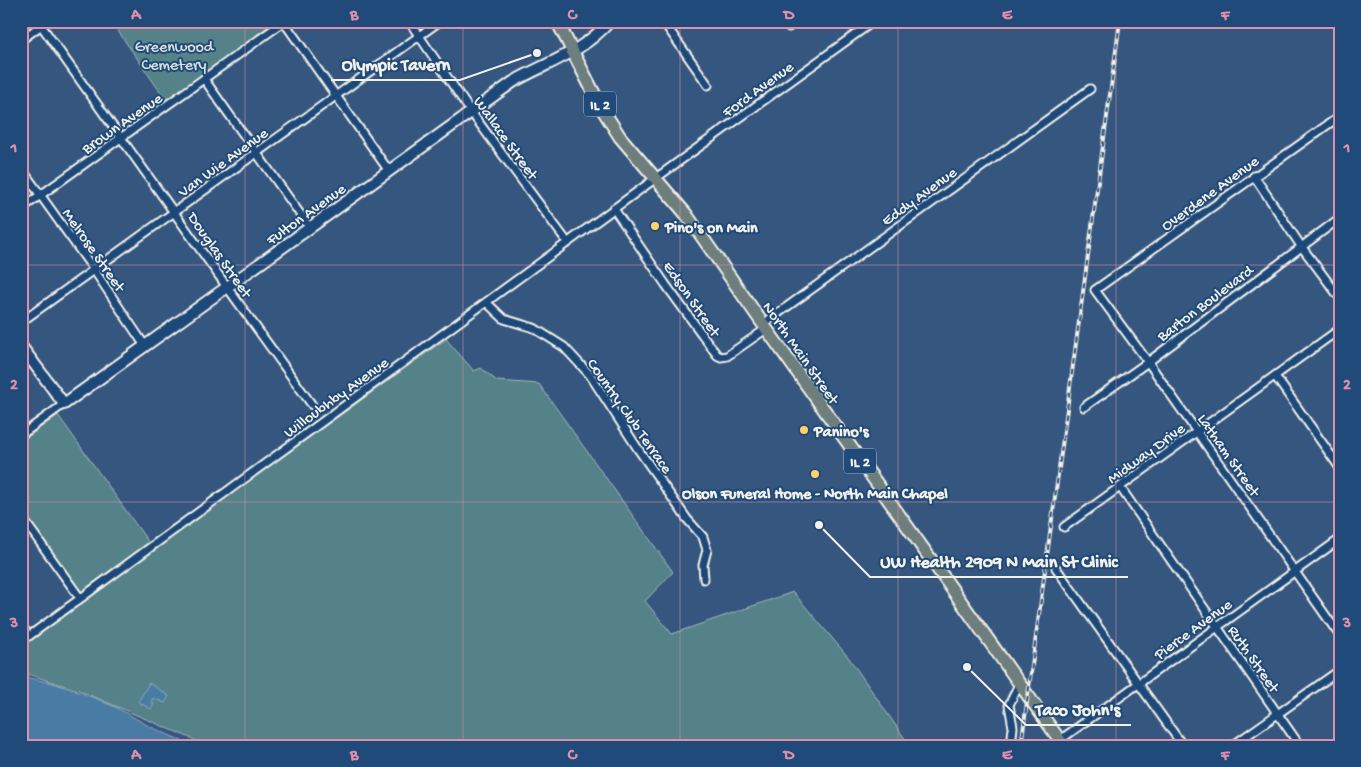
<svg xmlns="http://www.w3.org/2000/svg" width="1361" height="767" viewBox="0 0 1361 767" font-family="'Gochi Hand',sans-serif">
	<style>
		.green { fill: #548189; stroke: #a4b9b8 }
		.water { fill: #487ba5; stroke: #8daac0 }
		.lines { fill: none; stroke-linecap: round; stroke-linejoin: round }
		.street-casing { stroke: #f4f1e8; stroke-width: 11 }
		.secondary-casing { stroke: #f4f1e8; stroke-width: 14 }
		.primary-casing { stroke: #f4f1e8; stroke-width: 15 }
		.street { stroke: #1f4a7a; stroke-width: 7 }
		.secondary { stroke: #1f4a7a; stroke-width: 10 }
		.primary { stroke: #6d7e7c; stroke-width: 11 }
		.rail-casing { stroke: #f4f1e8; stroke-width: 4 }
		.rail { stroke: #1f4a7a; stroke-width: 2; stroke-dasharray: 5.5; stroke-linecap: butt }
		.grid { fill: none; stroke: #de8fa9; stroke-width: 1; stroke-opacity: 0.55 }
		.poi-dot { fill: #ffd166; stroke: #1f4a7a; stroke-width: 2 }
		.labels { text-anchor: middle; stroke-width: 4; stroke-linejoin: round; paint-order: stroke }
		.shield { fill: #1f4a7a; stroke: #b4bfc7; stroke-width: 1 }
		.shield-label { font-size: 15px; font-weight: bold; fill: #f4f1e8 }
		.park-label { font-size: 16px; fill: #dce0da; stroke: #1f4a7a }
		.street-label { font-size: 16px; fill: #f4f1e8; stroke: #1f4a7a }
		.poi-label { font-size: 16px; font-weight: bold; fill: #f4f1e8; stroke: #1f4a7a; text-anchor: start }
		.leader { fill: none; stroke: #f4f1e8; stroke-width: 2 }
		.callout-dot { fill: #f4f1e8; stroke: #1f4a7a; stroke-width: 2 }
		.callout-label { font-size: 18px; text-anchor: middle; font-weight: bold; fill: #f4f1e8; stroke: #1f4a7a; stroke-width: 4; stroke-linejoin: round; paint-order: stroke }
		.neatline { fill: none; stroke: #de8fa9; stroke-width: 2 }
		.grid-label { font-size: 16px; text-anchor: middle; font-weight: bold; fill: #de8fa9 }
	</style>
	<rect width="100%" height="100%" fill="#35567f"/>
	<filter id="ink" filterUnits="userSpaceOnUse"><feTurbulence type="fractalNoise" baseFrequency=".02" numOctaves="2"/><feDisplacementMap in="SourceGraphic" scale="10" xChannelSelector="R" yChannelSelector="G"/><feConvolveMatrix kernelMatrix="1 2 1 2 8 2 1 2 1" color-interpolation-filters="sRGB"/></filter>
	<g filter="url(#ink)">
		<g class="green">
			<polygon points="111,21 276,21 166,100"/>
			<polygon points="446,339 474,371 481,368 497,381 539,384 673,572 645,601 672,634 793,592 849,658 910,746 209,746 78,690 21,672 21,645"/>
			<polygon points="58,415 149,543 81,592 21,509 21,442"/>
		</g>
		<g class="water">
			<polygon points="21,676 56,684 97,699 117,708 147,725 193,746 21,746"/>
			<polygon points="149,683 169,696 165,703 153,698 151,702 154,704 151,709 138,702"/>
		</g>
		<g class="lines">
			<g class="street-casing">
				<g id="street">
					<polyline points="38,21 227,287 312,405"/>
					<polyline points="409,21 471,112 568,243"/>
					<polyline points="663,21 708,85"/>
					<polyline points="785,21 789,27"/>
					<polyline points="284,22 389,171"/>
					<polyline points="21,40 47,21"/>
					<polyline points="204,79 310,228"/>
					<polyline points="1340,116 1095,290 1148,362 1340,636"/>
					<polyline points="21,168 94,270 145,346"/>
					<polyline points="1254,176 1301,246 1340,298"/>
					<polyline points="21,209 285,21"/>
					<polyline points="614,209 666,285 717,355 721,357 727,356 766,329"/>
					<polyline points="487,303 504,319 534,328 564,347 590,375 638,449 687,519 703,537 707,550 703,565 704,579"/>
					<polyline points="21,322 440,21"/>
					<polyline points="763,324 1090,89"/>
					<polyline points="1275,376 1340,468"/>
					<polyline points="1084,407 1148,362 1340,218"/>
					<polyline points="21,435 64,404"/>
					<polyline points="1120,487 1300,746"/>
					<polyline points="21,516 80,598"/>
					<polyline points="1064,527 1340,329"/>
					<polyline points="1056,568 1183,746"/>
					<polyline points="21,625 29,636 656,178 874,21"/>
					<polyline points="1060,740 1340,539"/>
					<polyline points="1011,746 1013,727 1009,705 1019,684"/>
					<polyline points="1232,746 1340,670"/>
				</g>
			</g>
			<g class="secondary-casing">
				<path id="secondary" d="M21,346L64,404L513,82C548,62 582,53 610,21"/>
			</g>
			<g class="primary-casing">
				<polyline id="primary" points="557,21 601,107 620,137 686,214 763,324 1064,746"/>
			</g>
			<use href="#street" class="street"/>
			<use href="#secondary" class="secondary"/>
			<use href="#primary" class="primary"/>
			<g class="rail-casing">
				<polyline id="rail" points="1021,746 1120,21"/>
			</g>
			<use href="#rail" class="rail"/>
		</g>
	</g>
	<path class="grid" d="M245,21V746M463,21V746M680,21V746M898,21V746M1116,21V746M21,265H1340M21,502H1340"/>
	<g class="poi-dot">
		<circle cx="655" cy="226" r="5"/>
		<circle cx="804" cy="430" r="5"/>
		<circle cx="815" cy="474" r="5"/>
	</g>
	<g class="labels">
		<g class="shield">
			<rect x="584" y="91.5" width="32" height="25" rx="4"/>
			<rect x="844" y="448.5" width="32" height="25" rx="4"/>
		</g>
		<g class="shield-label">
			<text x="600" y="109">IL 2</text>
			<text x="860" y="466">IL 2</text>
		</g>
		<g class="park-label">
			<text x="174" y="51">Greenwood<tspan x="174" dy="18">Cemetery</tspan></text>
		</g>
		<g class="street-label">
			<text transform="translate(757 88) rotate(-36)" y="6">Ford Avenue</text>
			<text transform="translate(121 122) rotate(-35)" y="6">Brown Avenue</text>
			<text transform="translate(507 137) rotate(54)" y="6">Wallace Street</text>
			<text transform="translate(222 161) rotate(-36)" y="6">Van Wie Avenue</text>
			<text transform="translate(1209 192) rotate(-36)" y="6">Overdene Avenue</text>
			<text transform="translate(918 195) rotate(-36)" y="6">Eddy Avenue</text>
			<text transform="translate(305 213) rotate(-36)" y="6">Fulton Avenue</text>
			<text transform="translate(95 249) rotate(55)" y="6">Melrose Street</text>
			<text transform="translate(221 254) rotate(55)" y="6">Douglas Street</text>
			<text transform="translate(693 298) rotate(55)" y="6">Edson Street</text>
			<text transform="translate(1204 302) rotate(-37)" y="6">Barton Boulevard</text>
			<text transform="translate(802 352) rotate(55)" y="6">North Main Street</text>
			<text transform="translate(335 396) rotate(-36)" y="6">Willoubhby Avenue</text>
			<text transform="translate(631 415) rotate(55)" y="6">Country Club Terrace</text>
			<text transform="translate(1145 452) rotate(-36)" y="6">Midway Drive</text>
			<text transform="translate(1230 454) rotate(55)" y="6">Latham Street</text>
			<text transform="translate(1192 628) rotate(-36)" y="6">Pierce Avenue</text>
			<text transform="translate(1255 658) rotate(55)" y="6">Ruth Street</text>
		</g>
		<g class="poi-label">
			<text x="665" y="232">Pino's on Main</text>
			<text x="814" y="436">Panino's</text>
			<text x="815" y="498" text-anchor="middle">Olson Funeral Home - North Main Chapel</text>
		</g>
	</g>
	<path class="leader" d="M537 53L460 80H331M819 525L870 577H1128M967 667L1026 725H1131"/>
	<g class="callout-dot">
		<circle cx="537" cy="53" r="5"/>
		<circle cx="819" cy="525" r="5"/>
		<circle cx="967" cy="667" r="5"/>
	</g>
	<g class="callout-label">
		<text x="396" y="70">Olympic Tavern</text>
		<text x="999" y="567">UW Health 2909 N Main St Clinic</text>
		<text x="1078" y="715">Taco John's</text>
	</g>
	<rect width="1361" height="767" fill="none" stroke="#1f4a7a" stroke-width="55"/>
	<rect x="28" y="28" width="1306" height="712" class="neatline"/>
	<g class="grid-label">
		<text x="136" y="19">A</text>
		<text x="354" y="19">B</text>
		<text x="572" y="19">C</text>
		<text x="789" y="19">D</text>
		<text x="1007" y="19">E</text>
		<text x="1225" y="19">F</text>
		<text x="14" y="152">1</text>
		<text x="1347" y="152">1</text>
		<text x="14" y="389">2</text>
		<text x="1347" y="389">2</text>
		<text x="14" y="627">3</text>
		<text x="1347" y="627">3</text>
		<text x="136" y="759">A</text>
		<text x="354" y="759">B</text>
		<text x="572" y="759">C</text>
		<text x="789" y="759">D</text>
		<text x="1007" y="759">E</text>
		<text x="1225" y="759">F</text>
	</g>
</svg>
